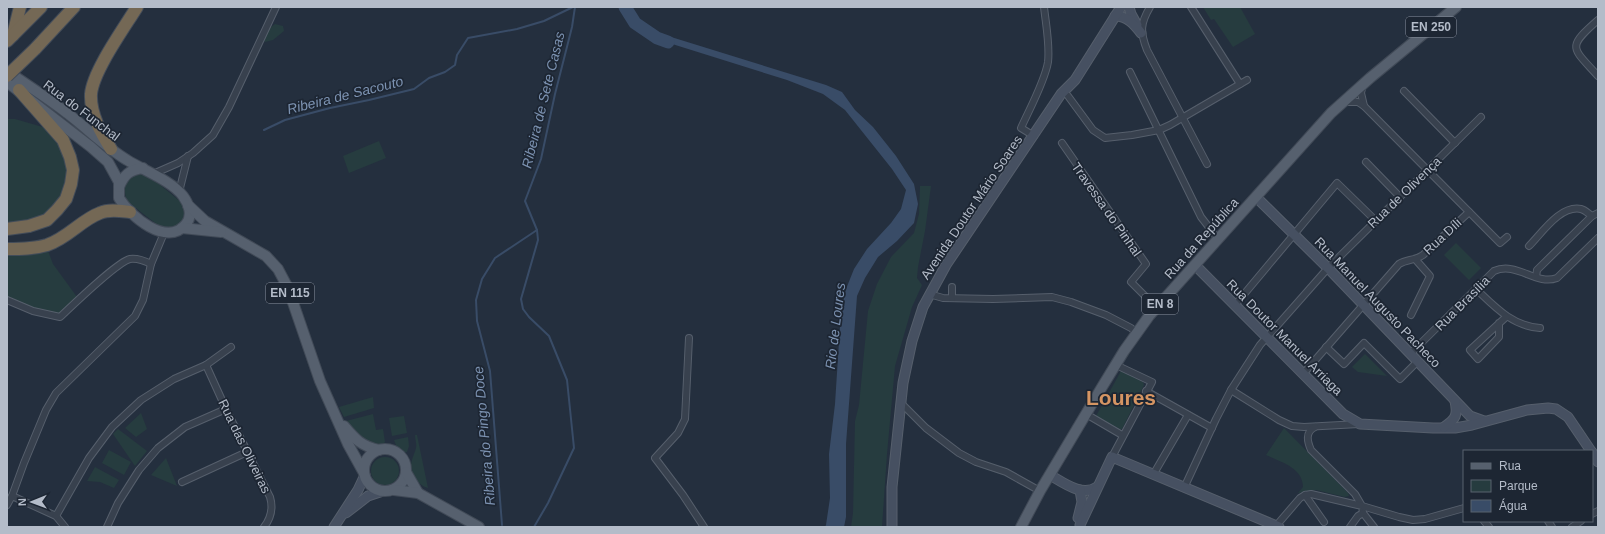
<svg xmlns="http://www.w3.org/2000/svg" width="1605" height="534" viewBox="0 0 1605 534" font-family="Arial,sans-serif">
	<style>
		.green { fill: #263c3f }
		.water { fill: #394c67 }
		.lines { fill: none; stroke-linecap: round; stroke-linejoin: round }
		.stream { stroke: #394c67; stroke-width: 2 }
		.river { stroke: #394c67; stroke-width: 13 }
		.street-casing { stroke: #565f6c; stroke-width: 8 }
		.secondary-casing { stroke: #565f6c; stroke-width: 11 }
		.primary-casing { stroke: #414a57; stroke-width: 12 }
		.highway-casing { stroke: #434c59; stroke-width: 14 }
		.street { stroke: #38414e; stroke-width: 6 }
		.secondary { stroke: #465061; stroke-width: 9 }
		.primary { stroke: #56606e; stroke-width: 10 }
		.highway { stroke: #746855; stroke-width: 12 }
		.highway-bridge-casing { stroke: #434c59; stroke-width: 14; stroke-linecap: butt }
		.highway-bridge { stroke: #746855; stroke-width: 12 }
		.labels { text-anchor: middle; stroke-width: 3.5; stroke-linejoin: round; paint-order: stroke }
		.shield { fill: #1d2633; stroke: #878f9c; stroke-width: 1 }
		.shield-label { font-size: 12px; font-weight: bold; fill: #b4bcc9 }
		.street-label { font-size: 13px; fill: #b4bcc9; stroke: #1d2633 }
		.water-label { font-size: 14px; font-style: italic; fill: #7c92b1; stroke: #1d2633 }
		.town-label { font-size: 21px; font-weight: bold; fill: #d59563; stroke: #1d2633 }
	</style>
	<rect width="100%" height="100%" fill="#242f3e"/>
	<g class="green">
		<polygon points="1203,7 1240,7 1255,34 1233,47 1214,19 1211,20"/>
		<path d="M275,24L283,26L284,31L273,40L265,42L264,41C265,34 269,28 275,24Z"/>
		<polygon points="7,119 15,119 53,130 72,168 57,210 7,229"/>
		<polygon points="379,141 386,158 349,173 343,156"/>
		<polygon points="140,174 148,175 181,202 186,212 183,222 171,229 159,226 128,202 126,198 124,188 126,183 131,176"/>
		<polygon points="920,186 931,186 925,231 918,267 917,278 922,285 912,307 895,366 887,454 882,527 851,527 853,513 855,421 859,405 868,311 877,284 891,257 914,233 919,214"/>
		<polygon points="1456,243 1481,268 1469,280 1444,255"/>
		<polygon points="47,248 53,264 77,297 60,317 7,300 7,253"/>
		<polygon points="1365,354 1387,376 1358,372 1352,367"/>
		<polygon points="1121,371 1143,382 1144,385 1122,429 1120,429 1096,416"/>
		<polygon points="373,397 374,408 344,417 339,407"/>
		<polygon points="141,413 147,429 136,437 125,428"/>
		<path d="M373,414L376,430L383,429L385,442L382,445C367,445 354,434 346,421Z"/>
		<polygon points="404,416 407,433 392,436 389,418"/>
		<path d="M1284,428L1348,493L1349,496L1345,497L1316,490L1298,493L1303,487C1303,468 1281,462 1266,455Z"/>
		<polygon points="118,429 147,451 135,466 113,434"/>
		<path d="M415,435H417L428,488C417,485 408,472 412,460C413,456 415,452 416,448C417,444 415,440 415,435Z"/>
		<polygon points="408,437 409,446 407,452 403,453 397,448 394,440"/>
		<polygon points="109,450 131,462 124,475 102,463"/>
		<circle cx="385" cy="471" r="14"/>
		<polygon points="166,458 177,486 151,475"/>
		<polygon points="95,467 119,480 114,488 100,482 87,481"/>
	</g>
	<polygon class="water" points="655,32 826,85 842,92 855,110 873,127 896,156 914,184 918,204 914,223 897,241 878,257 865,278 857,296 846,444 846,517 844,527 825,527 826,525 830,498 829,454 835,404 841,311 846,289 854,269 867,249 891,223 901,209 906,190 892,169 845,110 823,94 787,80 653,38"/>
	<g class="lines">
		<g class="stream">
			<polyline points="264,130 285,120 330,108 369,100 414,89 429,78 445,72 455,65 457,55 468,38 517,29 544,21 573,7"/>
			<polyline points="502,525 490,371 477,321 476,300 482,279 495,258 537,230"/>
			<polyline points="534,527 548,503 574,448 567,380 549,336 529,317 523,309 521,299 538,240 537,230 525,201 541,159 555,94 572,27 575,7"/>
		</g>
		<polyline class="river" points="625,7 635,23 657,38 668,42"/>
		<g class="street-casing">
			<g id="street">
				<path d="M1150,7C1140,24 1140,32 1147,50L1207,164"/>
				<polyline points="1191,7 1240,84"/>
				<path d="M1598,20C1566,48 1572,47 1598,76"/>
				<polyline points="1130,72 1201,217 1218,239"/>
				<polyline points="1363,84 1361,93 1364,106 1500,243 1507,237"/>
				<polyline points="1404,91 1455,143"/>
				<polyline points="1068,96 1093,130 1105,138 1132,135 1159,130 1170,125 1247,80"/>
				<polyline points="1345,102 1358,102 1364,106"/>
				<path d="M1034,136L1021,128C1029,110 1045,81 1048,62C1050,45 1046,25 1044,7"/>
				<polyline points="1062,143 1146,264 1131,282 1157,308"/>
				<polyline points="1366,162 1400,197"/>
				<polyline points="153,174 178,163 193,153 213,135 229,107 276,7"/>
				<polyline points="179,192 188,156"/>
				<path d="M1529,246C1542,233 1560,205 1581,209C1585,210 1589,214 1592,216L1598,213"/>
				<polyline points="1536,277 1537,270 1592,216"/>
				<path d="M1476,289C1495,307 1512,326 1540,328"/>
				<polyline points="929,294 943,298 993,299 1052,297 1071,302 1106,315 1131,328 1138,334"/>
				<polyline points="952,298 952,287"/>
				<path d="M7,300L33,311L60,317C73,305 117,262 130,259C138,258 145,261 151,264"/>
				<polyline points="1235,305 1337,183 1375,220"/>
				<polyline points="1411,315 1430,276 1416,260"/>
				<polyline points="1499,323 1499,337 1478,359 1470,350 1506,317"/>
				<polyline points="689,338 685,419 678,433 655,458 683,495 704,527"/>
				<polyline points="1326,347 1344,364 1364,343 1400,379 1418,361"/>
				<path d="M1410,354L1494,271C1517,261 1536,286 1557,278L1598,238"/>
				<path d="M206,365L226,409L270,497C273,507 271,518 264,527"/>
				<path d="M1303,374L1399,264C1407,259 1414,261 1423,255L1469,212"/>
				<polyline points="1231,390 1279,420 1292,426 1304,427 1359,424"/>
				<polyline points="1146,391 1212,428"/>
				<polyline points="901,403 926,428 959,453 976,462 1006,472 1040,491"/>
				<polyline points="1086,414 1122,435"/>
				<path d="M1315,427C1305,432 1307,441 1311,450L1355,494L1362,506L1399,517L1413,520L1425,519L1464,508"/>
				<polyline points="1112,457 1152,382 1116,365"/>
				<polyline points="1153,475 1188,415"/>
				<polyline points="182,482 247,452"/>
				<polyline points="1184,488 1216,419 1231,390 1260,345 1328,268 1481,117"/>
				<polyline points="1305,495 1324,522"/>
				<polyline points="12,496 56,516 65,527"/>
				<polyline points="7,505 12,496 24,463 46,410 56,393 135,316 143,300 151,264 164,233"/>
				<polyline points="1592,514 1598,511"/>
				<polyline points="56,516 89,458 112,427 141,400 174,379 206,365 231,347"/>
				<polyline points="1484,521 1489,527"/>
				<polyline points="1548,521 1552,527"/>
				<polyline points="1276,526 1300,498 1305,495 1311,494 1362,506 1363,513 1374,527"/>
				<polyline points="107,527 118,503 139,470 158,448 185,427 226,409"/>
				<polyline points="1350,527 1358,516 1363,513"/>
				<polyline points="1572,527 1581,521"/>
			</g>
		</g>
		<g class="secondary-casing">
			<g id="secondary">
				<polyline points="1129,7 1131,14 1137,25"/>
				<path d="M1115,16C1127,16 1134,24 1141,33"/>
				<polyline points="1256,197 1328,268 1470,416 1484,421"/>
				<polyline points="1195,265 1343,414 1360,424 1433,428 1455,428 1472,425 1527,410 1548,408 1556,409 1568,417 1591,451"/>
				<path d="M1444,427C1456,419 1458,415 1455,401"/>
				<polyline points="1592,452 1598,462"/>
				<path d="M1050,475C1064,483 1082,497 1097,487"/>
				<polyline points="346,513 368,496 383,491"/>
				<polyline points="1078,518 1082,502 1080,490"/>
				<polyline points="1080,525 1112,457 1279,527"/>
				<polyline points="334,527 358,490 365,475"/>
				<polyline points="892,527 892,487 903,383 912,341 923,307 946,265 1061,94 1075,80 1121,7"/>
			</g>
		</g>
		<g class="primary-casing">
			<g id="primary">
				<path d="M7,71C27,85 48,98 67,113C87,128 105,147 127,160C143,170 172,181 183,196C189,204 193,216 186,224C167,248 130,216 119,198V182L108,162L91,147L7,82"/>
				<path d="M119,187C124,175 129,170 143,168"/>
				<polyline points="188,205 205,221 266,256 278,269 288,288 320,381 348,444 364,473"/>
				<polyline points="182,228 221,232"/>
				<path d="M344,426C355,439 361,446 379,450"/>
				<circle cx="385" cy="470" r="21"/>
				<polyline points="406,472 418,493"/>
				<polyline points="394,490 418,493 479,527"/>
				<polyline points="1021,527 1040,491 1102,387 1124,351 1149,316 1331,113 1370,78 1456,7"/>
			</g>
		</g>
		<g class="highway-casing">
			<g id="highway">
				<polyline points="13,35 20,7"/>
				<polyline points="7,41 41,7"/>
				<polyline points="35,49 74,7"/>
				<path d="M111,149C101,133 90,114 91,94C93,71 124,28 137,7"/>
				<polyline points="7,229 29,226 47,220 57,210 66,199 71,184 73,170 70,157 63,140 19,90"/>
				<path d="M7,249C21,249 34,249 47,245C68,238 81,220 100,213C109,209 120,211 130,212"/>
			</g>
		</g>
		<use href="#street" class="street"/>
		<use href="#secondary" class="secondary"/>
		<use href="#primary" class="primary"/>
		<use href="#highway" class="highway"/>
		<g class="highway-bridge-casing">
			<polyline id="highway-bridge" points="7,76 35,49"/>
		</g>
		<use href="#highway-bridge" class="highway-bridge"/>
	</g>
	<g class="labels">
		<g class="shield">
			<rect x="1406" y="17" width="50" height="20" rx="3"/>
			<rect x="266" y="283" width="48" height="20" rx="3"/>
			<rect x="1142" y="294" width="36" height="20" rx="3"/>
		</g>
		<g class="shield-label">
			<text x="1431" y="31">EN 250</text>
			<text x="290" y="297">EN 115</text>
			<text x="1160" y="308">EN 8</text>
		</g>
		<g class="street-label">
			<text transform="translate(82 110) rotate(37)" y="5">Rua do Funchal</text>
			<text transform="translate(1404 192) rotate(-44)" y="5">Rua de Olivença</text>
			<text transform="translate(971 207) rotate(-56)" y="5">Avenida Doutor Mário Soares</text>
			<text transform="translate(1107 209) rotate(55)" y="5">Travessa do Pinhal</text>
			<text transform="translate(1442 236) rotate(-43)" y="5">Rua Díli</text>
			<text transform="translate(1201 238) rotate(-48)" y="5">Rua da República</text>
			<text transform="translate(1378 302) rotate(46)" y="5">Rua Manuel Augusto Pacheco</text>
			<text transform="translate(1462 303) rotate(-45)" y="5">Rua Brasília</text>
			<text transform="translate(1285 337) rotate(45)" y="5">Rua Doutor Manuel Arriaga</text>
			<text transform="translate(245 446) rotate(64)" y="5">Rua das Oliveiras</text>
		</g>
		<g class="water-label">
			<text transform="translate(345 95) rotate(-14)" y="5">Ribeira de Sacouto</text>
			<text transform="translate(543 100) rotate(-76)" y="5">Ribeira de Sete Casas</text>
			<text transform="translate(835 326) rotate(-83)" y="5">Rio de Loures</text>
			<text transform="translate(484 436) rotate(-95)" y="5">Ribeira do Pingo Doce</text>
		</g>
		<g class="town-label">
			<text x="1121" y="405">Loures</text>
		</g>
	</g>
	<rect width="1605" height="534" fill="none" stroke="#b4bcc9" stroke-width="16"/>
	<rect x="1463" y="450" width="130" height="72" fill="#1d2633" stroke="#59626f"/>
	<rect x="1471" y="463" width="20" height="6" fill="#56606e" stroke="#59626f"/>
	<text x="1499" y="470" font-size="12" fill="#b4bcc9">Rua</text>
	<rect x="1471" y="480" width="20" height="12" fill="#263c3f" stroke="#59626f"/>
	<text x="1499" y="490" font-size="12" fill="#b4bcc9">Parque</text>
	<rect x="1471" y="500" width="20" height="12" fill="#394c67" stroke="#59626f"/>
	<text x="1499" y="510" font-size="12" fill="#b4bcc9">Água</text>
	<g transform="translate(32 502) rotate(269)" stroke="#1d2633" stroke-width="3" paint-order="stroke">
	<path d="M0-3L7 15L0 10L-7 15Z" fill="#b4bcc9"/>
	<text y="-6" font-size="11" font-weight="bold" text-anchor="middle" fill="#b4bcc9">N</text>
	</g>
</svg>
